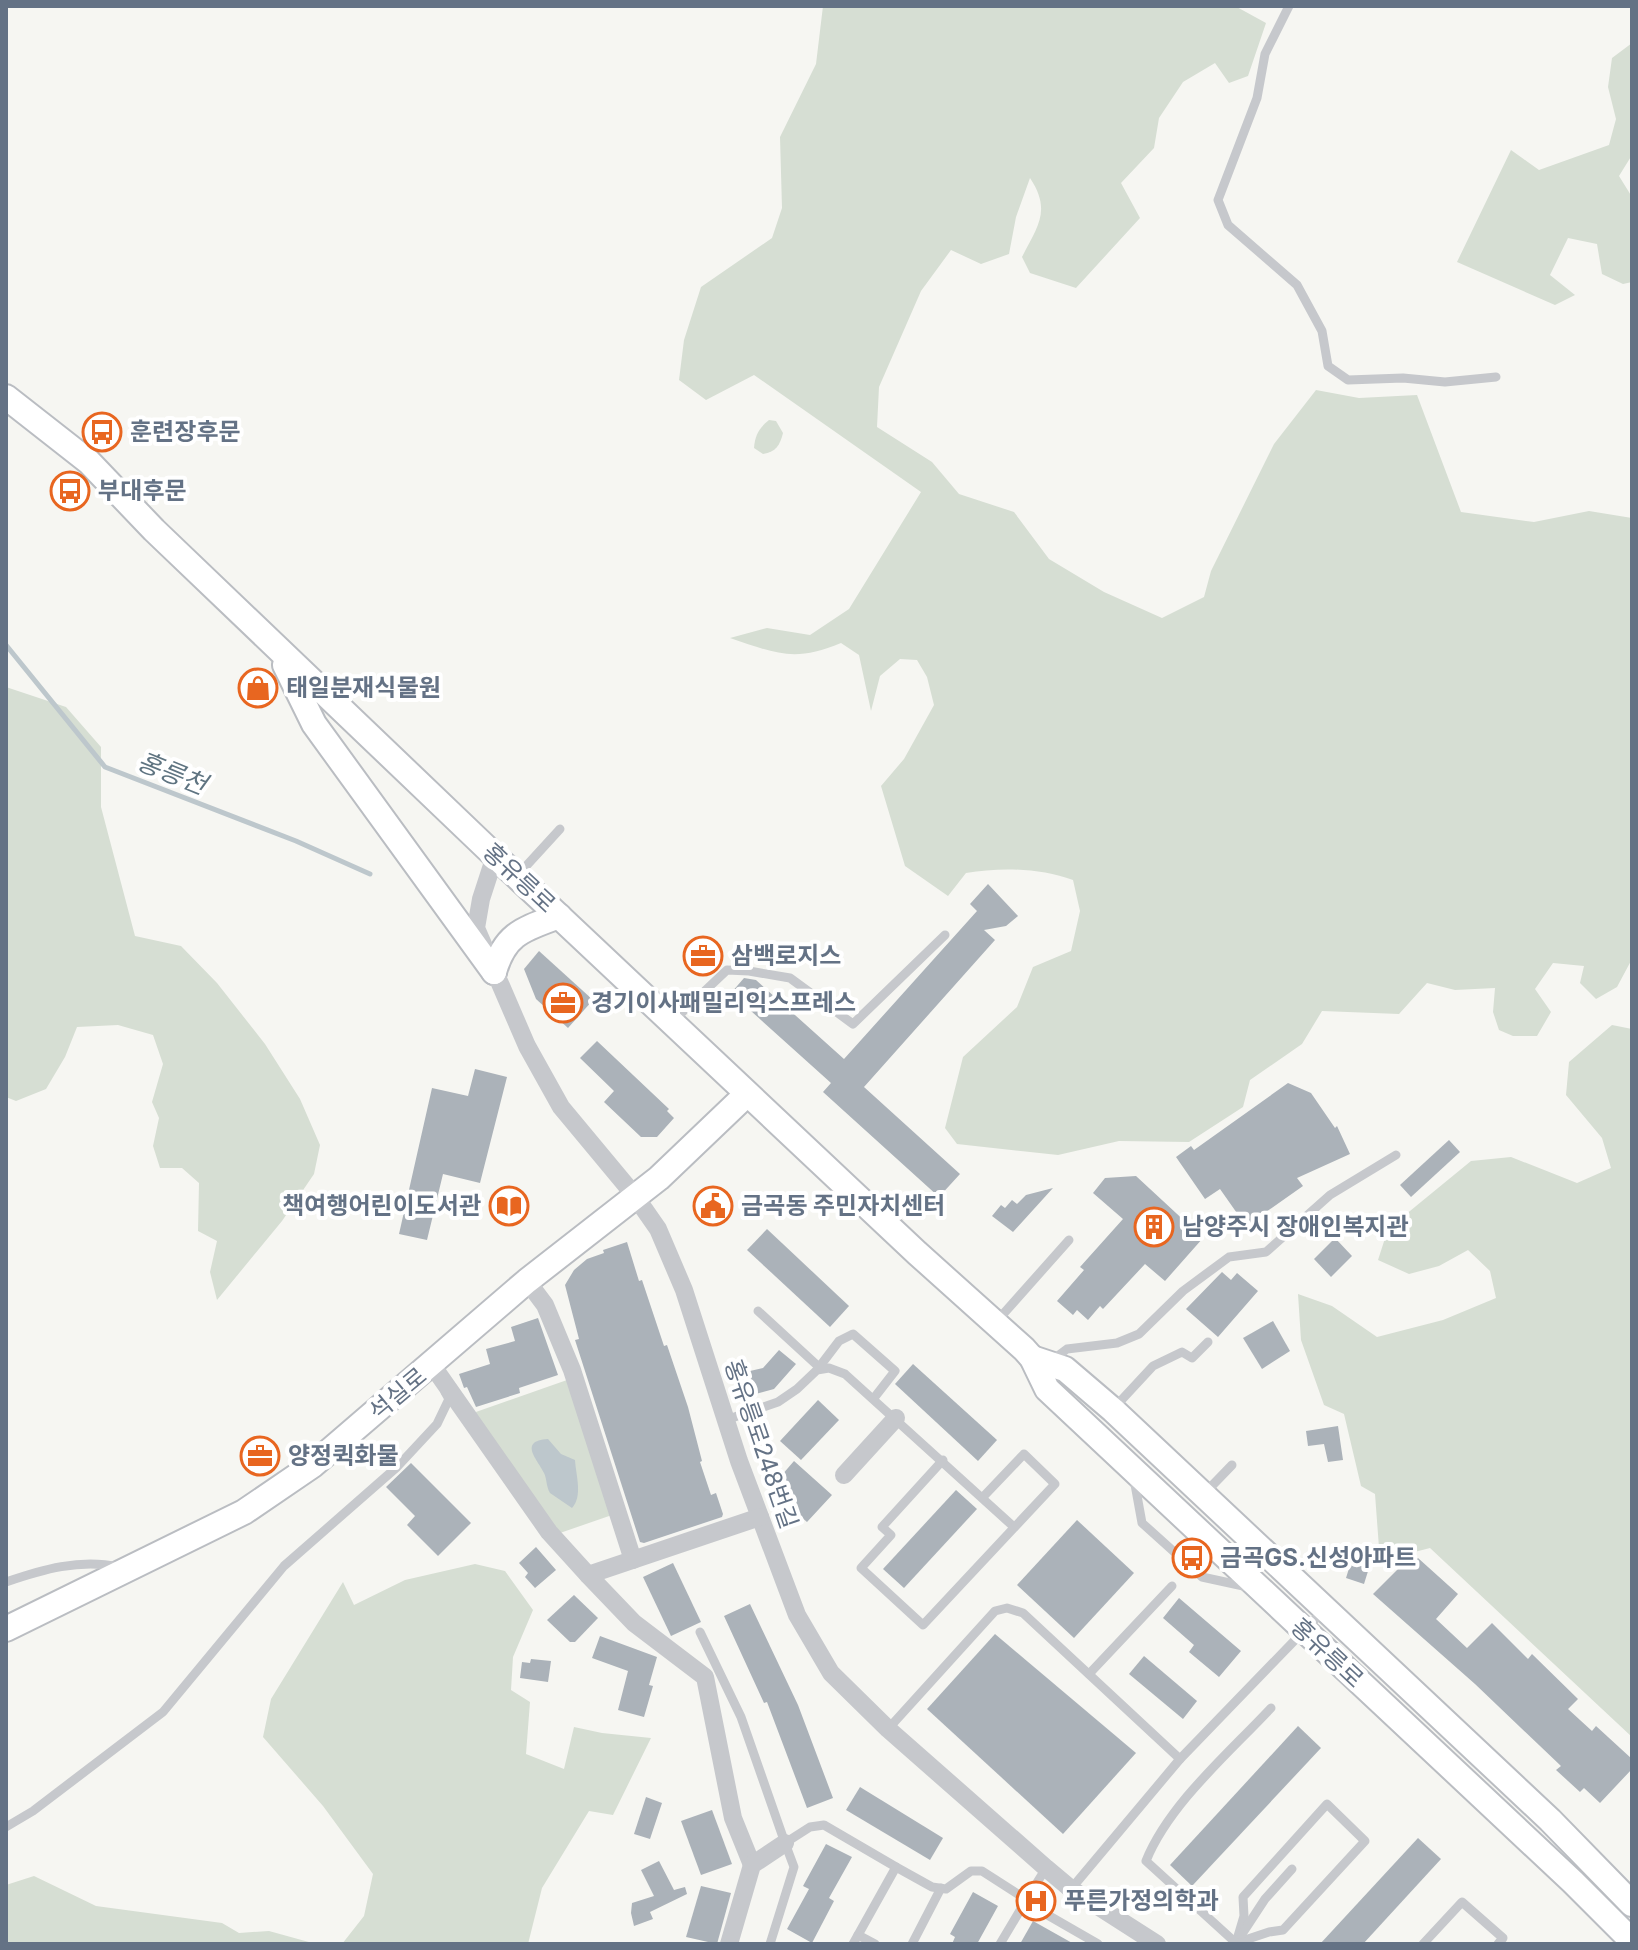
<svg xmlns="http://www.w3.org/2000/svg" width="1638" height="1950" viewBox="0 0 1638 1950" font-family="Inter,'Noto Sans KR',sans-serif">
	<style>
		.green { fill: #d6ded3 }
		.water { fill: #bdc7cc }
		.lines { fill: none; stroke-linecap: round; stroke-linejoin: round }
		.stream { stroke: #bdc7cc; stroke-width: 5 }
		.building { fill: #abb2b9 }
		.secondary-casing { stroke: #babdc2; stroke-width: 28 }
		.lane { stroke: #c6c8cc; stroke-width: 9 }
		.street { stroke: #c6c8cc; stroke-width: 18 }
		.secondary { stroke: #fff; stroke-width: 24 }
		.labels { text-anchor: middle; stroke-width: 8; stroke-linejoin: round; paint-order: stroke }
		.poi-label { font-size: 24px; font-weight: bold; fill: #647285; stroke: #fff; text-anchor: start }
		.street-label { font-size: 24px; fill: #647285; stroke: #fff }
		.water-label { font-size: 26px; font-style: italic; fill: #5f7481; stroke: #fff }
	</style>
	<rect width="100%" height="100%" fill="#f6f6f2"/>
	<g class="green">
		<path d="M823,6H1235L1266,23L1248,76L1229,83L1215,63L1183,82L1159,118L1154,148L1121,183L1140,218L1076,288L1030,273L1022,257C1037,227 1052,211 1030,178L1016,217L1009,254L981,264L951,250L921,291L879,387L877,427L932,462L959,494L1014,512L1049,559L1104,592L1162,618L1204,597L1211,571L1274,444L1316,390L1359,398L1417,395L1461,512L1534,522L1589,511L1632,518V959L1617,987L1596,999L1580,983L1584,966L1553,963L1535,989L1551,1012L1537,1036H1513L1499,1030L1493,1012L1495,988L1455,990L1427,983L1399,1014L1322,1011L1302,1044L1250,1080L1243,1107L1189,1142L1119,1141L1058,1155L957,1144L945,1128L963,1057L1017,1007L1033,967L1071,951L1080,911L1073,880C1040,868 1001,867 966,873L948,896L905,866L881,786L904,759L934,705L927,677L917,660L900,659L880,676L871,711L859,655L841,643C794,663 775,653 730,638L767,628L810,635L849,609L921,492L754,375L706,400L679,380L684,340L701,287L772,238L782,208L780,137L816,64Z"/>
		<polygon points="1632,43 1632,155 1619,176 1632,197 1632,282 1623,284 1602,274 1597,244 1568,238 1550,275 1575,295 1555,305 1457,262 1511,150 1539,170 1609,145 1616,119 1608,87 1612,58"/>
		<path d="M769,420L776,421L783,433C780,445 776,452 763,454L754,448C755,435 759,428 769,420Z"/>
		<polygon points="6,687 66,707 101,747 101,807 135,936 181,946 217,983 265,1044 300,1099 320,1145 314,1174 282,1221 217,1300 210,1272 217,1241 198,1231 199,1183 182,1168 160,1168 153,1146 159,1118 152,1102 163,1064 153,1035 118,1025 77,1027 65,1057 46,1089 16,1101 6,1097"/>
		<polygon points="1612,1025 1632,1029 1632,1737 1430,1548 1380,1561 1375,1494 1361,1486 1344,1414 1324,1405 1301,1340 1298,1294 1332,1306 1377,1337 1443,1320 1496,1298 1490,1271 1468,1250 1439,1266 1409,1274 1378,1260 1388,1229 1471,1161 1511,1157 1577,1183 1611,1168 1602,1138 1566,1095 1569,1062"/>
		<polygon points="567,1380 612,1515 560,1533 473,1413"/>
		<polygon points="475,1564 505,1571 533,1610 513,1657 511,1690 530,1702 526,1754 564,1769 574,1727 602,1733 651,1738 613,1815 589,1811 542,1888 528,1944 342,1944 364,1916 373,1874 323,1806 263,1737 271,1699 343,1582 354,1605 405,1580"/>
		<polygon points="34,1876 96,1906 222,1923 239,1933 269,1931 316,1944 6,1944 6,1885"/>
	</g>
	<path class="water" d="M548,1439L561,1454L575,1460C576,1476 583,1496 572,1508L550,1493C546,1486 547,1479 544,1473C539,1461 517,1441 548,1439Z"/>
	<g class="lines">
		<polyline class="stream" points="6,645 105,767 296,841 370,874"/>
	</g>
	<g class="building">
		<polygon points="988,884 1018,916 1006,926 984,930 995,940 864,1087 960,1174 939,1197 823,1092 831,1083 731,993 744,978 756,980 844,1059 977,911 970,904"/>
		<polygon points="539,951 593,1000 568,1028 536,999 524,969"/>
		<polygon points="597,1041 669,1109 667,1111 674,1118 657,1137 641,1137 604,1102 614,1091 580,1058"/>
		<polygon points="475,1069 507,1077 480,1183 443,1174 427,1240 399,1234 432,1088 468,1096"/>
		<polygon points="1288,1083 1311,1093 1335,1128 1337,1126 1350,1154 1297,1178 1303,1186 1246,1226 1220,1189 1205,1199 1176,1157 1191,1146 1194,1150"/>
		<polygon points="1449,1140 1460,1152 1411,1197 1400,1185"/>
		<polygon points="1136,1176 1203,1238 1165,1281 1145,1264 1103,1309 1100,1306 1088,1320 1077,1310 1073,1315 1057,1301 1084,1270 1080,1267 1123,1219 1093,1193 1105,1178"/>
		<polygon points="1053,1188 1013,1232 992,1216 1001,1205 1005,1208 1012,1200 1017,1204 1026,1195"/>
		<polygon points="767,1229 849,1306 830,1327 747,1250"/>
		<polygon points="1335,1238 1352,1256 1331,1277 1314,1259"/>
		<polygon points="627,1242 639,1281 642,1280 664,1346 667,1345 688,1407 702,1461 700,1462 711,1495 716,1493 723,1514 722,1517 644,1543 640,1542 575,1340 579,1339 565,1285 574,1270 587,1259 604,1253 603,1250"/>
		<polygon points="1222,1272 1231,1280 1237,1273 1258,1291 1218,1337 1186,1309"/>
		<polygon points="538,1318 558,1375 519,1388 520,1393 476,1407 467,1387 464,1388 459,1374 490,1364 486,1349 515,1341 511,1327"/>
		<polygon points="1273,1321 1290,1351 1262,1369 1243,1338"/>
		<polygon points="779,1350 796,1364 774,1389 744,1397 737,1374 763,1368"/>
		<polygon points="913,1364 997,1440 978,1461 895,1384"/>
		<polygon points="818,1400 839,1420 801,1460 780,1441"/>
		<polygon points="1338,1426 1343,1460 1328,1462 1324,1444 1308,1446 1306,1431"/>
		<polygon points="794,1461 832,1495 807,1522 791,1508 796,1502 775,1483"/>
		<polygon points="411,1463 471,1523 438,1556 407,1525 415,1516 386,1487"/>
		<polygon points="956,1490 977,1509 904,1588 883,1569"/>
		<polygon points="1077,1520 1134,1573 1074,1638 1017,1585"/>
		<polygon points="536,1547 556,1570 535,1588 525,1577 528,1573 519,1563"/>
		<polygon points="1355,1549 1373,1555 1364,1584 1346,1578"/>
		<polygon points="1418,1558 1458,1594 1436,1619 1467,1648 1492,1623 1528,1659 1532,1654 1578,1699 1568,1709 1592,1731 1596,1726 1632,1759 1632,1769 1600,1803 1584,1788 1580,1792 1556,1770 1561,1766 1475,1684 1373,1594 1402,1565 1407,1569"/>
		<polygon points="673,1563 701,1622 671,1636 643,1577"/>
		<polygon points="574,1595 598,1618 575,1642 570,1642 547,1620"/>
		<polygon points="1179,1598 1241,1651 1219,1677 1189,1652 1194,1645 1163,1618"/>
		<polygon points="750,1604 798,1705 833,1798 807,1808 767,1702 764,1703 724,1616"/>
		<polygon points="995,1634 1136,1753 1063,1834 927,1709"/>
		<polygon points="600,1636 657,1657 649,1685 653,1686 644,1717 618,1710 628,1671 592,1658"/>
		<polygon points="1144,1656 1197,1701 1183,1719 1129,1674"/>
		<polygon points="531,1659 551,1661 548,1682 520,1678 522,1662 530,1663"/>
		<polygon points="1298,1726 1321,1748 1192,1886 1170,1865"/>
		<polygon points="860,1787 943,1838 930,1860 846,1810"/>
		<polygon points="646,1797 662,1803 650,1839 634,1834"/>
		<polygon points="712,1810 732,1864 701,1875 681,1821"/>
		<polygon points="1418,1838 1441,1859 1363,1944 1320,1944"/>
		<polygon points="826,1844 852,1857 829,1898 834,1901 812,1943 787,1929 809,1889 803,1886"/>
		<polygon points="659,1861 674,1890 685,1887 687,1894 650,1912 653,1919 634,1926 631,1913 632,1903 654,1896 641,1870"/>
		<polygon points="701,1886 731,1893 717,1944 686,1937"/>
		<polygon points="973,1892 998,1906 977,1944 952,1944 955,1937 950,1934"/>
		<polygon points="1033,1921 1074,1944 1020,1944"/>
	</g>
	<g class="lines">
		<g class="secondary-casing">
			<g id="secondary">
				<polyline points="6,397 89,462 154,530 495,856 917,1253 1024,1349 1032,1358 1047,1389 1573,1882 1632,1941"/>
				<polyline points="285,665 314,724 494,972"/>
				<path d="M494,972C505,933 524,929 559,916"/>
				<polyline points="1032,1358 1065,1369 1113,1410 1550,1820 1632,1904"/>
				<polyline points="6,1629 244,1512 313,1465 527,1281 659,1178 747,1094"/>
			</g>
		</g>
		<g class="lane">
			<polyline points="1289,6 1265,54 1257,98 1218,200 1228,225 1297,285 1322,331 1328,366 1348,380 1403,378 1445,382 1496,377"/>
			<polyline points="517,876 560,829"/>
			<polyline points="674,1020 727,970 749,971 790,978 853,1024 945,935"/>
			<polyline points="758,1311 819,1367"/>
			<polyline points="997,1321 1069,1240"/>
			<polyline points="1051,1361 1067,1349 1117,1343 1139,1334 1183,1291 1229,1257 1266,1252 1330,1195 1396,1155"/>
			<polyline points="817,1370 839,1341 853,1334 895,1371 874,1398"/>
			<polyline points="1115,1407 1153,1366 1182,1352 1192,1358 1208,1342"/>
			<polyline points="726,1420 778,1402 797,1389 817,1370 829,1368 845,1374 1014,1527"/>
			<polyline points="943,1460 882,1527 891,1535 861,1568 923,1625 1055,1484 1024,1454 983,1497"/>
			<polyline points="1134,1479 1142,1523 1202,1577 1248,1587"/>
			<polyline points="1203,1495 1232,1465"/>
			<path d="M6,1582C41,1570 81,1558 118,1567"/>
			<polyline points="700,1632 741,1717 785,1843"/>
			<polyline points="1089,1674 1172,1586"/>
			<polyline points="888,1729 995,1611 1007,1608 1023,1613 1180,1759 1325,1609"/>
			<polygon points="1327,1804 1365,1841 1283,1930 1269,1932 1236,1943 1244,1916 1243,1897"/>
			<polyline points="6,1827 33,1811 163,1712 284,1566 397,1467 437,1424 449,1399 445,1392"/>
			<polyline points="1046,1868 1025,1902 1098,1944"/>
			<polyline points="1071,1889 1180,1759"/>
			<polyline points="1242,1934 1265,1899 1292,1869"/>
			<polyline points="858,1935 875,1944"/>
			<path d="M1236,1943L1146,1861C1169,1804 1229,1753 1271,1708"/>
			<polyline points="770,1944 794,1867 785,1843 810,1827 824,1825 896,1867"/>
			<polyline points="853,1944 896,1867 932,1887 946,1889 971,1871 982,1871 1027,1900"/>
			<polyline points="912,1944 941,1888"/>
			<polyline points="1000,1944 1025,1902"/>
			<polyline points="1423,1944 1462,1902 1503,1938 1498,1944"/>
		</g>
		<g class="street">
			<polyline points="495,856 481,899 476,928 527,1046 561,1107 635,1196 658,1229 684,1290 739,1461 797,1615 831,1673 888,1729 1046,1868 1071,1889 1157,1944"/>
			<polyline points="527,1281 545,1305 572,1370 633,1560"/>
			<polyline points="432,1365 549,1532 588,1575"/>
			<polyline points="844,1475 896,1418"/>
			<polyline points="752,1865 733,1818 705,1677 634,1623 588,1575 760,1517"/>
			<polyline points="729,1944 752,1865 785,1843"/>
		</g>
		<use href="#secondary" class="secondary"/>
	</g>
	<defs>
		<g id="bus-ring" transform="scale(2)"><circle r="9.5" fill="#fff" stroke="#e86620" stroke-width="1.5"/><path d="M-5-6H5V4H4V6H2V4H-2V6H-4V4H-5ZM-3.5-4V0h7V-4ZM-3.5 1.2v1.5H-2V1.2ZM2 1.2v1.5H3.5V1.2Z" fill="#e86620"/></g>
		<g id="shop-ring" transform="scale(2)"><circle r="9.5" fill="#fff" stroke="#e86620" stroke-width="1.5"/><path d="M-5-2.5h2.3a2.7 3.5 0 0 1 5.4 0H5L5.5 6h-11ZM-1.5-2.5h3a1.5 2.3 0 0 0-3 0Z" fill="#e86620"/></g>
		<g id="office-ring" transform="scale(2)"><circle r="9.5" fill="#fff" stroke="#e86620" stroke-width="1.5"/><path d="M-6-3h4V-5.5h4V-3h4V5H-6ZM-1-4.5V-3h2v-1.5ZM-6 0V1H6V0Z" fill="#e86620"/></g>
		<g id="library-ring" transform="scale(2)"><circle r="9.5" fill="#fff" stroke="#e86620" stroke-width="1.5"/><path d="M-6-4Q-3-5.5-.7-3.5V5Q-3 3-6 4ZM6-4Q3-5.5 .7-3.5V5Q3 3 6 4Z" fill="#e86620"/></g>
		<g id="civic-ring" transform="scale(2)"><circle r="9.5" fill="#fff" stroke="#e86620" stroke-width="1.5"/><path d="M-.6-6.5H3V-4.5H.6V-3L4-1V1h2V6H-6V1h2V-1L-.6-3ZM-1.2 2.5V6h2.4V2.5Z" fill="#e86620"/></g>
		<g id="building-ring" transform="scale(2)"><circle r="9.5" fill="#fff" stroke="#e86620" stroke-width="1.5"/><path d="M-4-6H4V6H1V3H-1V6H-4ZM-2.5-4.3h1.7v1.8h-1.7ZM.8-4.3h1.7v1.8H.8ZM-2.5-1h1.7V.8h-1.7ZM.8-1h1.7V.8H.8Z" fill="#e86620"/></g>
		<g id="hospital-ring" transform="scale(2)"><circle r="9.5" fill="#fff" stroke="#e86620" stroke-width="1.5"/><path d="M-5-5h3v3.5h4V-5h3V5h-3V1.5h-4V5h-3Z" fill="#e86620"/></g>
	</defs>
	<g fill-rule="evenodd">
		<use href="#bus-ring" x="102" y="432"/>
		<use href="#bus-ring" x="70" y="491"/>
		<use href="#shop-ring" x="258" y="688"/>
		<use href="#office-ring" x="703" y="956"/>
		<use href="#office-ring" x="563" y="1003"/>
		<use href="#library-ring" x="509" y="1206"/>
		<use href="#civic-ring" x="713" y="1206"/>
		<use href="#building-ring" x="1154" y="1227"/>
		<use href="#office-ring" x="260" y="1456"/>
		<use href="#bus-ring" x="1192" y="1558"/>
		<use href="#hospital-ring" x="1036" y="1901"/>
	</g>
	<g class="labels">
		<g class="poi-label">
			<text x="130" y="440">훈련장후문</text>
			<text x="98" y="499">부대후문</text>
			<text x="286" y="696">태일분재식물원</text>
			<text x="731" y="964">삼백로지스</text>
			<text x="591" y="1011">경기이사패밀리익스프레스</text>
			<text x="481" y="1214" text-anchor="end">책여행어린이도서관</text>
			<text x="741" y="1214">금곡동 주민자치센터</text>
			<text x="1182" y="1235">남양주시 장애인복지관</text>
			<text x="288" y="1464">양정퀵화물</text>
			<text x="1220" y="1566">금곡GS.신성아파트</text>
			<text x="1064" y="1909">푸른가정의학과</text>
		</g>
		<g class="street-label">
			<text transform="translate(519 878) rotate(43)" y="8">홍유릉로</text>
			<text transform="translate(398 1394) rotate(-40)" y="8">석실로</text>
			<text transform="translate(761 1444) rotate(71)" y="8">홍유릉로248번길</text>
			<text transform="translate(1327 1653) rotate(43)" y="8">홍유릉로</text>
		</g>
		<g class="water-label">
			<text transform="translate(172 773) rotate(22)" y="9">홍릉천</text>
		</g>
	</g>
	<rect width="1638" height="1950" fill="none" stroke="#647285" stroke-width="16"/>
</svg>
